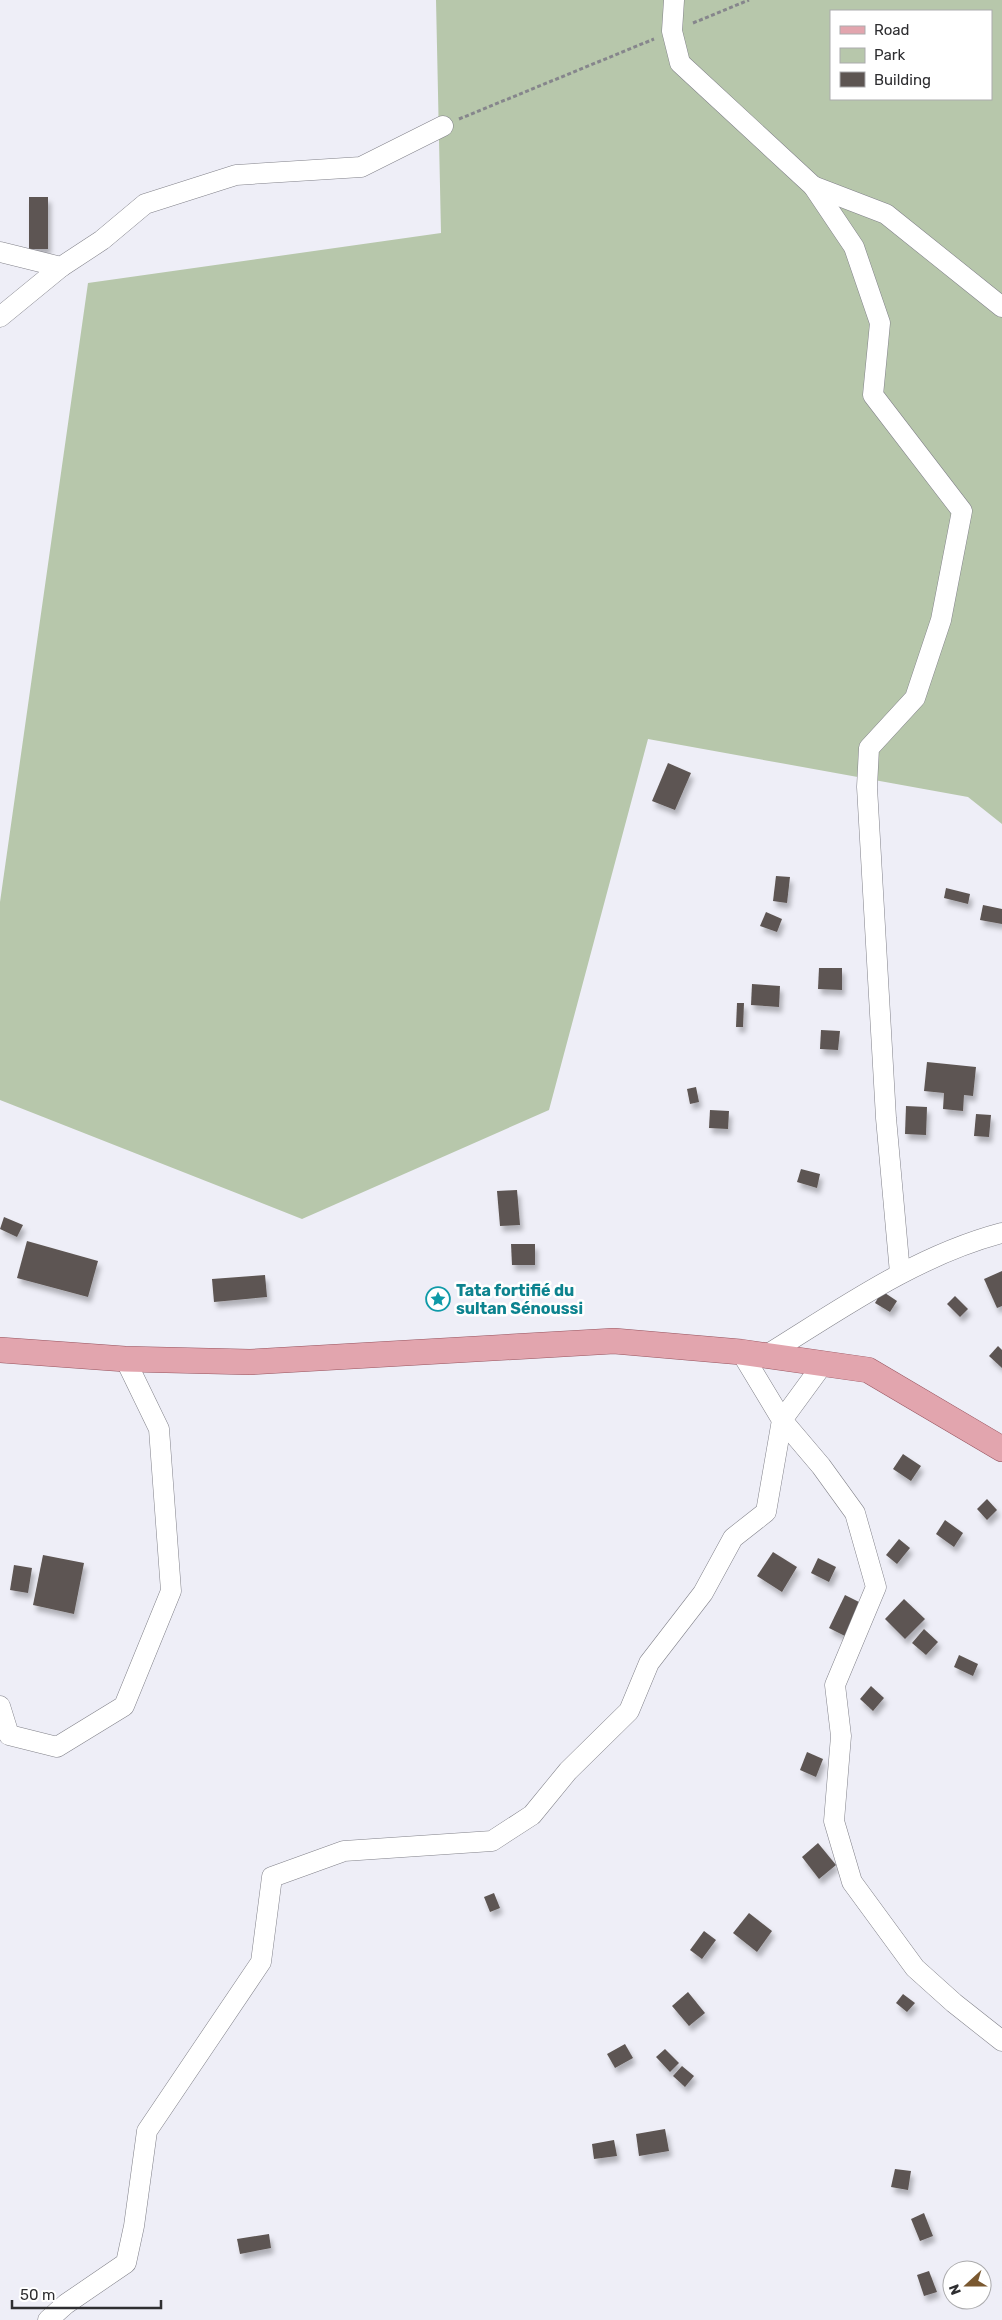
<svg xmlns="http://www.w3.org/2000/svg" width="1002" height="2320" viewBox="0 0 1002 2320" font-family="Rubik,sans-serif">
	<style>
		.green { fill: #b7c7ab; fill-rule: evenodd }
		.building { fill: #5d5552; filter: url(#shadow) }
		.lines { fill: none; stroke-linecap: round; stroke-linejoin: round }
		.minor-casing { stroke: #818189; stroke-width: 21 }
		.major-casing { stroke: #97545f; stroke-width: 26 }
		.path { stroke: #86868c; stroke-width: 3; stroke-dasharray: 4 2.5; stroke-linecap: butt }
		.minor { stroke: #fff; stroke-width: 20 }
		.major { stroke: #e2a5ae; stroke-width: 25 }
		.labels { text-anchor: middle; stroke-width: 5; stroke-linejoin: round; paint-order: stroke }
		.culture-label { font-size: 16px; font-weight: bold; fill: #0d838f; stroke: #fff; text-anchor: start }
	</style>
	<defs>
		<filter id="shadow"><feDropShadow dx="3" dy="5.5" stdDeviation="2.5" flood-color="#0004"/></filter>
	</defs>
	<rect width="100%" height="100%" fill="#eeeef7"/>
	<path class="green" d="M436,0H1002V824L968,797L648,739L549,1110L302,1219L0,1100V902L88,283L441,233ZM831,11H991V99H831Z"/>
	<g class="building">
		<rect x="29" y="197" width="19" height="52"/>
		<polygon points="668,763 691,773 675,810 652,801"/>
		<polygon points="776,876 790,877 787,903 773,901"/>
		<polygon points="946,888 970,894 968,904 944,898"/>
		<polygon points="983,905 1002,909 1002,924 980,920"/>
		<polygon points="766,912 782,919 777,932 760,926"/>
		<polygon points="819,968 842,968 842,990 818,989"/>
		<polygon points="752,984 780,986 779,1007 751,1005"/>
		<polygon points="737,1003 744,1003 743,1027 736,1027"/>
		<polygon points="821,1030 840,1031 838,1050 820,1049"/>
		<polygon points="927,1062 976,1067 973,1096 964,1095 963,1111 943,1109 944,1093 924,1091"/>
		<polygon points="696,1087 699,1102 690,1104 687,1089"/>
		<polygon points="906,1106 927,1107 926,1135 905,1134"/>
		<polygon points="710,1110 729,1111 728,1129 709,1128"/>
		<polygon points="976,1114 991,1115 989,1137 974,1136"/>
		<polygon points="801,1169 820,1174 817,1188 797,1182"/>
		<polygon points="517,1190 520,1225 500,1226 497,1191"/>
		<polygon points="4,1217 23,1225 17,1237 0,1229"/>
		<polygon points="27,1241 98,1261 88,1297 17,1278"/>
		<polygon points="511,1244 535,1244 535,1265 512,1265"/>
		<polygon points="1002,1271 1002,1306 997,1308 984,1279"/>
		<polygon points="265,1275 267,1297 214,1302 212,1279"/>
		<polygon points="882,1291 897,1301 890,1312 875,1303"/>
		<polygon points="955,1296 968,1309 960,1317 947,1304"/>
		<polygon points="998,1346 1002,1350 1002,1368 989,1356"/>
		<polygon points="903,1454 921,1466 911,1481 893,1469"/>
		<polygon points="987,1499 997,1510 987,1520 977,1509"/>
		<polygon points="945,1520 963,1533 954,1547 936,1534"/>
		<polygon points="899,1539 910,1548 897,1564 886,1555"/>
		<polygon points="773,1552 797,1567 782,1592 757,1576"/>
		<polygon points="43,1555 84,1563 74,1614 33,1605"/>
		<polygon points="818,1558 836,1567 829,1582 811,1573"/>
		<polygon points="14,1565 32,1568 28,1593 10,1590"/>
		<polygon points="845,1595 863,1604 847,1637 829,1628"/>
		<polygon points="904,1599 925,1619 905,1639 885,1619"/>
		<polygon points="924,1629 938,1642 926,1655 912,1643"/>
		<polygon points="959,1655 978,1664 973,1676 954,1667"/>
		<polygon points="871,1686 884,1698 873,1711 860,1699"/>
		<polygon points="807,1752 823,1759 816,1777 800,1770"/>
		<polygon points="818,1843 836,1865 819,1879 802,1857"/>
		<polygon points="494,1893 500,1908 490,1912 484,1897"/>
		<polygon points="749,1913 772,1931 757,1952 733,1933"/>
		<polygon points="704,1931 716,1940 702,1959 690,1950"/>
		<polygon points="688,1992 705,2013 689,2026 672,2006"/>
		<polygon points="903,1994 915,2003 907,2012 896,2003"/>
		<polygon points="625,2044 633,2058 615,2068 607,2054"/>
		<polygon points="665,2049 679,2063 670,2072 656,2057"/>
		<polygon points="682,2066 694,2076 685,2087 673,2076"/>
		<polygon points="665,2129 669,2151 639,2156 636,2134"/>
		<polygon points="614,2140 617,2156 594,2159 592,2144"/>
		<polygon points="895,2169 911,2171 908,2190 891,2187"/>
		<polygon points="924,2213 933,2236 920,2241 911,2219"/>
		<polygon points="269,2234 271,2248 240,2254 237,2239"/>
		<polygon points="929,2271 937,2292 924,2296 917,2275"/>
	</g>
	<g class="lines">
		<g class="minor-casing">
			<g id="minor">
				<polyline points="674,0 672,31 680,63 813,186 854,247 880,323 873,395 962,511 941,620 915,698 869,748 867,787 886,1118 900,1273"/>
				<polyline points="813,186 886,214 1002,307"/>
				<polyline points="0,252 61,267 102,240 145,204 236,175 361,167 443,126"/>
				<polyline points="0,317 61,267"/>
				<path d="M765,1356C841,1309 915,1256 1002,1233"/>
				<polyline points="823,1364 782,1420 821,1466 855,1513 876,1587 835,1685 841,1736 834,1821 852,1882 915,1968 954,2003 1002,2041"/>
				<polyline points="0,1706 9,1735 57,1747 124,1706 171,1591 159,1429 125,1359"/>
				<polyline points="48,2320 66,2304 126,2263 134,2226 147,2131 261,1962 272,1877 344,1851 492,1841 532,1815 568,1771 629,1711 649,1663 703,1593 733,1538 766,1512 782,1420 741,1352"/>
			</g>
		</g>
		<g class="major-casing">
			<polyline id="major" points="0,1350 125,1359 250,1362 614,1341 741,1352 868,1370 1002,1449"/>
		</g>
		<g class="path">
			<polyline points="693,23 749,0"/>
			<polyline points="459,119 654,39"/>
		</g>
		<use href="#minor" class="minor"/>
		<use href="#major" class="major"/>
	</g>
	<defs>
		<g id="sight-ring" transform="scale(1.25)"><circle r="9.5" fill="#fff" stroke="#0f9aa8" stroke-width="1.5"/><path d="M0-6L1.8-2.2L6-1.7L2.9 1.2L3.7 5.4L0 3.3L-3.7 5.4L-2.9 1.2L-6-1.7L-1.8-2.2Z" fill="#0f9aa8"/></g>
	</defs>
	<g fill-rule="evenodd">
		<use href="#sight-ring" x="438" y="1299"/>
	</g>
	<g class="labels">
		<g class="culture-label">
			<text x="456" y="1296">Tata fortifié du<tspan x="456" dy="18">sultan Sénoussi</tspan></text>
		</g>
	</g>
	<rect x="830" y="10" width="162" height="90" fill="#ffffff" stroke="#ababad"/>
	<rect x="840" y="26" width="25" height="8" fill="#e2a5ae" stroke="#ababad"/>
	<text x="874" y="35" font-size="15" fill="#2e2e31">Road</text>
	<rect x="840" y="48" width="25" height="15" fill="#b7c7ab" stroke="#ababad"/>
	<text x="874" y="60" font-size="15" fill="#2e2e31">Park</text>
	<rect x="840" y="72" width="25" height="15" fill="#5d5552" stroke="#ababad"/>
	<text x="874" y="85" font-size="15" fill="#2e2e31">Building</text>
	<g transform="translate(967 2285) rotate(249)"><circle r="24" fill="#ffffff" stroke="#ababad"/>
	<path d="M0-4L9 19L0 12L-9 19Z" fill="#7a5830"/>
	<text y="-8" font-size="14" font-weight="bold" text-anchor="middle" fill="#2e2e31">N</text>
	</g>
	<path d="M12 2300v8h149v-8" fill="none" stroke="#2e2e31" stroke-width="2.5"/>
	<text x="20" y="2300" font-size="15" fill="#2e2e31" stroke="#ffffff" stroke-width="4" paint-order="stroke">50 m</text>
</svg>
